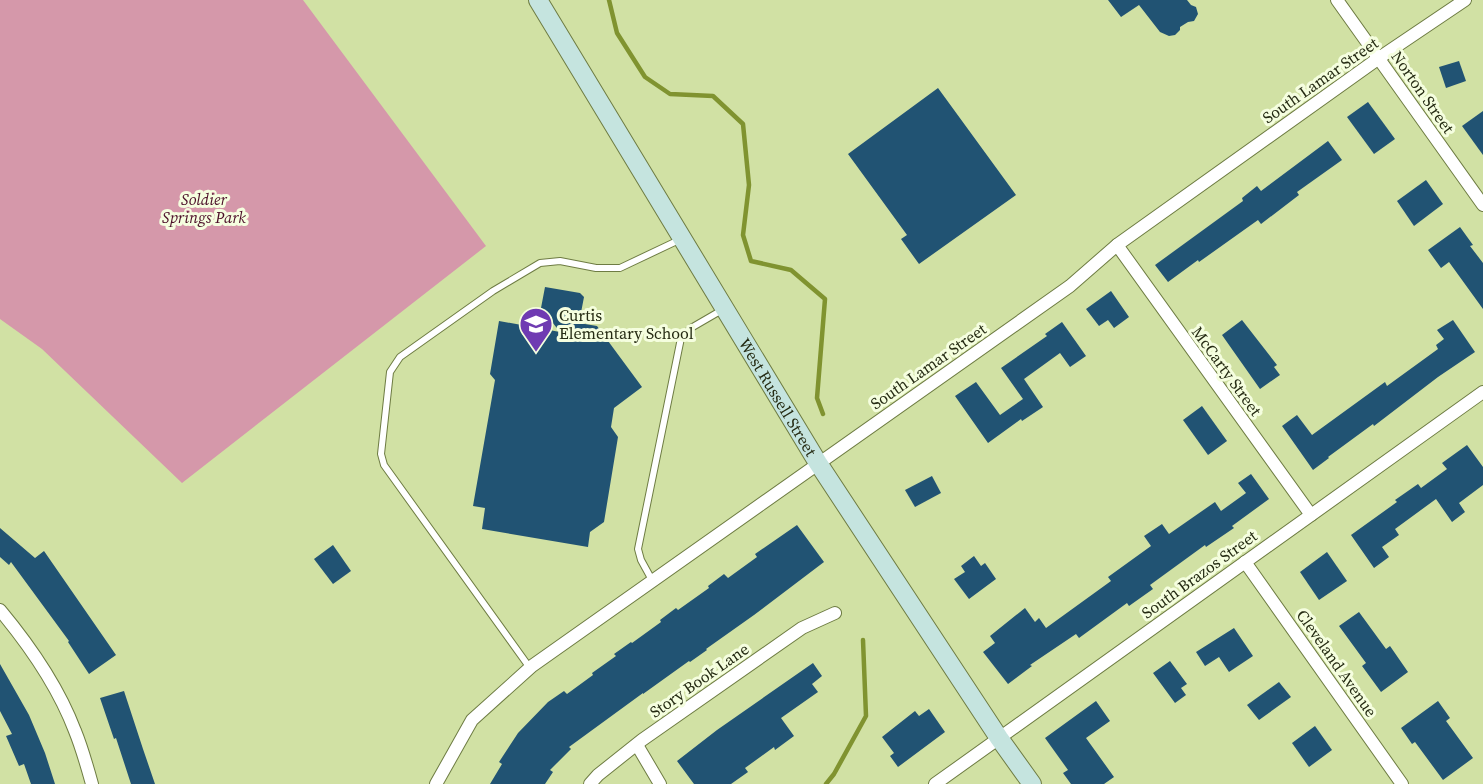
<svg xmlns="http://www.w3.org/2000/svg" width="1483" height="784" viewBox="0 0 1483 784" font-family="'Source Serif 4',serif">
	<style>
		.green { fill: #d598aa }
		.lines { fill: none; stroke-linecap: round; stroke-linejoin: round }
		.stream { stroke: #809330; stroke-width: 4.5 }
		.building { fill: #215373 }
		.lane-casing { stroke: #6e7c43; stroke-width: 8 }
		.street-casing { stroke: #6e7c43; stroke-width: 14 }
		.secondary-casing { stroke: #6e7c43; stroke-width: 20 }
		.lane { stroke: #fff; stroke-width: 6 }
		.street { stroke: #fff; stroke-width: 12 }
		.secondary { stroke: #c5e4df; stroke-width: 18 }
		.labels { text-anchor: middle; stroke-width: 6; stroke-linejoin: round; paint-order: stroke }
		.street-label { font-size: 16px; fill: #252b13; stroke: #f5fedf }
		.park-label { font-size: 16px; font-style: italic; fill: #4b0e28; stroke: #f5fedf }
		.poi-label { font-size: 16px; fill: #252b13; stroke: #f5fedf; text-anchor: start }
	</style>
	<rect width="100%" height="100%" fill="#d1e1a4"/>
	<polygon class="green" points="0,0 303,0 486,246 182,483 42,349 0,319"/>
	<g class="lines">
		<g class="stream">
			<polyline points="609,0 617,33 645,77 670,94 713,96 743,124 749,185 743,235 751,261 791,270 825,299 817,398 823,414"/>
			<polyline points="826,784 834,774 866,716 863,640"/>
		</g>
	</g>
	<g class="building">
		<polygon points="1108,0 1187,0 1191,5 1196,7 1198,14 1194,21 1188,22 1180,27 1180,30 1175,35 1169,36 1160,32 1139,5 1121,17"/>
		<polygon points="1459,61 1466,81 1446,88 1439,67"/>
		<polygon points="938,88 1016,195 919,264 901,239 907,235 848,154"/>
		<polygon points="1368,102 1395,139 1374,154 1347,117"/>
		<polygon points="1483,111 1483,155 1462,126"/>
		<polygon points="1328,141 1342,160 1297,192 1299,195 1261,224 1258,220 1199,262 1198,260 1168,282 1155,265 1243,201 1242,198 1257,186 1261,191"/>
		<polygon points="1426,180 1443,204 1414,226 1397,201"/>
		<polygon points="1460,227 1473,245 1470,246 1483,263 1483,309 1449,262 1441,268 1428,250"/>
		<polygon points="545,287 580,293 584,297 579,323 597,326 642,387 614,408 611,427 618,437 604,522 590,532 588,547 482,529 485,508 473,506 495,380 490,374 499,321 560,332 541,308"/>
		<polygon points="1111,291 1129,317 1114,328 1108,320 1099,326 1086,309"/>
		<polygon points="1242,320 1277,365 1274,367 1280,375 1260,389 1222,335"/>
		<polygon points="1453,320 1475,352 1438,377 1374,426 1373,424 1328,457 1329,458 1313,470 1282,426 1297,415 1312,435 1385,382 1387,386 1438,349 1436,345 1444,339 1437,330"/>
		<polygon points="1062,322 1086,356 1070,367 1060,353 1024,379 1043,407 1022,421 1021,419 988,443 955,396 976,382 1000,415 1023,399 1001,368 1047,336 1045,334"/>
		<polygon points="1202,406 1227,441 1208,455 1183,420"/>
		<polygon points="1467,445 1483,467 1483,485 1459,503 1465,512 1452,522 1436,499 1395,529 1399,535 1382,547 1389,557 1374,568 1351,535 1397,502 1395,500 1418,484 1421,488 1447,469 1442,463"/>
		<polygon points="1251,474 1269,499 1232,526 1234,528 1206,547 1205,545 1150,585 1153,589 1129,606 1127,603 1079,638 1076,634 1030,665 1032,666 1008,684 983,652 995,643 990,636 1025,608 1035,622 1039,618 1046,628 1111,581 1108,577 1151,546 1144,536 1162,524 1169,534 1215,502 1221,511 1246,493 1238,483"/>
		<polygon points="932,476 941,493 915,507 905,490"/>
		<polygon points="797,525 824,562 754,615 706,649 707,650 690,662 689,661 643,694 643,693 569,747 571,749 550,770 553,772 545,784 490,784 502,764 499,762 518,733 548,702 564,691 567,694 593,675 592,673 616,656 614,654 631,642 632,643 661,622 660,620 676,608 678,610 709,588 708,586 724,574 728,578 757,557 755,554"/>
		<polygon points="0,528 35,558 44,551 116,655 89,674 68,642 69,641 11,562 9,565 0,557"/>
		<polygon points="333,545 351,571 333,584 314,559"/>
		<polygon points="1327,552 1347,581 1319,600 1300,572"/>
		<polygon points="974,556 981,566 985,563 996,579 969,599 954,579 965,572 961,566"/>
		<polygon points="1359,612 1386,649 1390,646 1408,672 1381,692 1362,666 1366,663 1339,626"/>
		<polygon points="1234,628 1253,656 1229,672 1219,657 1205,666 1196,652"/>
		<polygon points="1170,661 1187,684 1181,688 1186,695 1175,703 1153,673"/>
		<polygon points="813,663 822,676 812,684 818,692 781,718 794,736 775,750 774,747 745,768 748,772 731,784 694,784 677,761 717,730"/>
		<polygon points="0,664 29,715 45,753 55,784 31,784 24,764 19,766 6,736 12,734 0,711"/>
		<polygon points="1279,682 1291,697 1259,720 1247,705"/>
		<polygon points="124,691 143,749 155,784 131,784 116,738 114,739 100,698"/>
		<polygon points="1096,701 1110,721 1086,738 1114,777 1104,784 1071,784 1063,773 1068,770 1045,738"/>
		<polygon points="1438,701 1450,718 1446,721 1473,758 1443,780 1415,742 1412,744 1401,728"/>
		<polygon points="929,709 945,732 898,767 890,756 894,753 882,737 915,711 919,716"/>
		<polygon points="1315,726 1332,750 1309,767 1292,743"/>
	</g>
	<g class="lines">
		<g class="lane-casing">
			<g id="lane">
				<polyline points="652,580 641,560 638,549 681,338 691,328 722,310"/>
				<polyline points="530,668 384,465 381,454 390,372 400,357 493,291 540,263 560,261 596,268 620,268 679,240"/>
			</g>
		</g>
		<g class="street-casing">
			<g id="street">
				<polyline points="1337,0 1483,205"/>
				<polyline points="1117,245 1311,515"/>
				<polyline points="1245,562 1402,784"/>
				<path d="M0,610C30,646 58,686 75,731C82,748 87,766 92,784"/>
				<polyline points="637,745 660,784"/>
				<polyline points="436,784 472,720 532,666 1070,286 1117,245 1379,58 1465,0"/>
				<polyline points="590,784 598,775 642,740 802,628 835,613"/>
				<polyline points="935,784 1483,392"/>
			</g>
		</g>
		<g class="secondary-casing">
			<g id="secondary">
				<path id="s1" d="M538,0L818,463L999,738L1032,784"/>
			</g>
		</g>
		<use href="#lane" class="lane"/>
		<use href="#street" class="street"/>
		<use href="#secondary" class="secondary"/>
	</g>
	<defs>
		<g id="school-pin" transform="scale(1.725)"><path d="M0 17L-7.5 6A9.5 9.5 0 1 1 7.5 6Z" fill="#6f3bb2" stroke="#f5fedf"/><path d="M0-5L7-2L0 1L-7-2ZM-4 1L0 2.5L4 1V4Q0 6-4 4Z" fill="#fff"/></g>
	</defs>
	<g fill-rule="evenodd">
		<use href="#school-pin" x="536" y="324"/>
	</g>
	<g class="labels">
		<g class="street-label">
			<text transform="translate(1320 80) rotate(-35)" y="6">South Lamar Street</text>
			<text transform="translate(1423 92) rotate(55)" y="6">Norton Street</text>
			<text transform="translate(928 366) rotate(-35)" y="6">South Lamar Street</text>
			<text transform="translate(1227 371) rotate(54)" y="6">McCarty Street</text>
			<text dy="6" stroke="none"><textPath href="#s1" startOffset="464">West Russell Street</textPath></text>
			<text transform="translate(1199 574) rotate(-36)" y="6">South Brazos Street</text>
			<text transform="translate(1337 663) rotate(55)" y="6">Cleveland Avenue</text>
			<text transform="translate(699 680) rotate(-35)" y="6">Story Book Lane</text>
		</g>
		<g class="park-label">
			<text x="204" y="205">Soldier<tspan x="204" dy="18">Springs Park</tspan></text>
		</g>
		<g class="poi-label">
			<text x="559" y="321">Curtis<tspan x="559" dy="18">Elementary School</tspan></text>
		</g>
	</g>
</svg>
